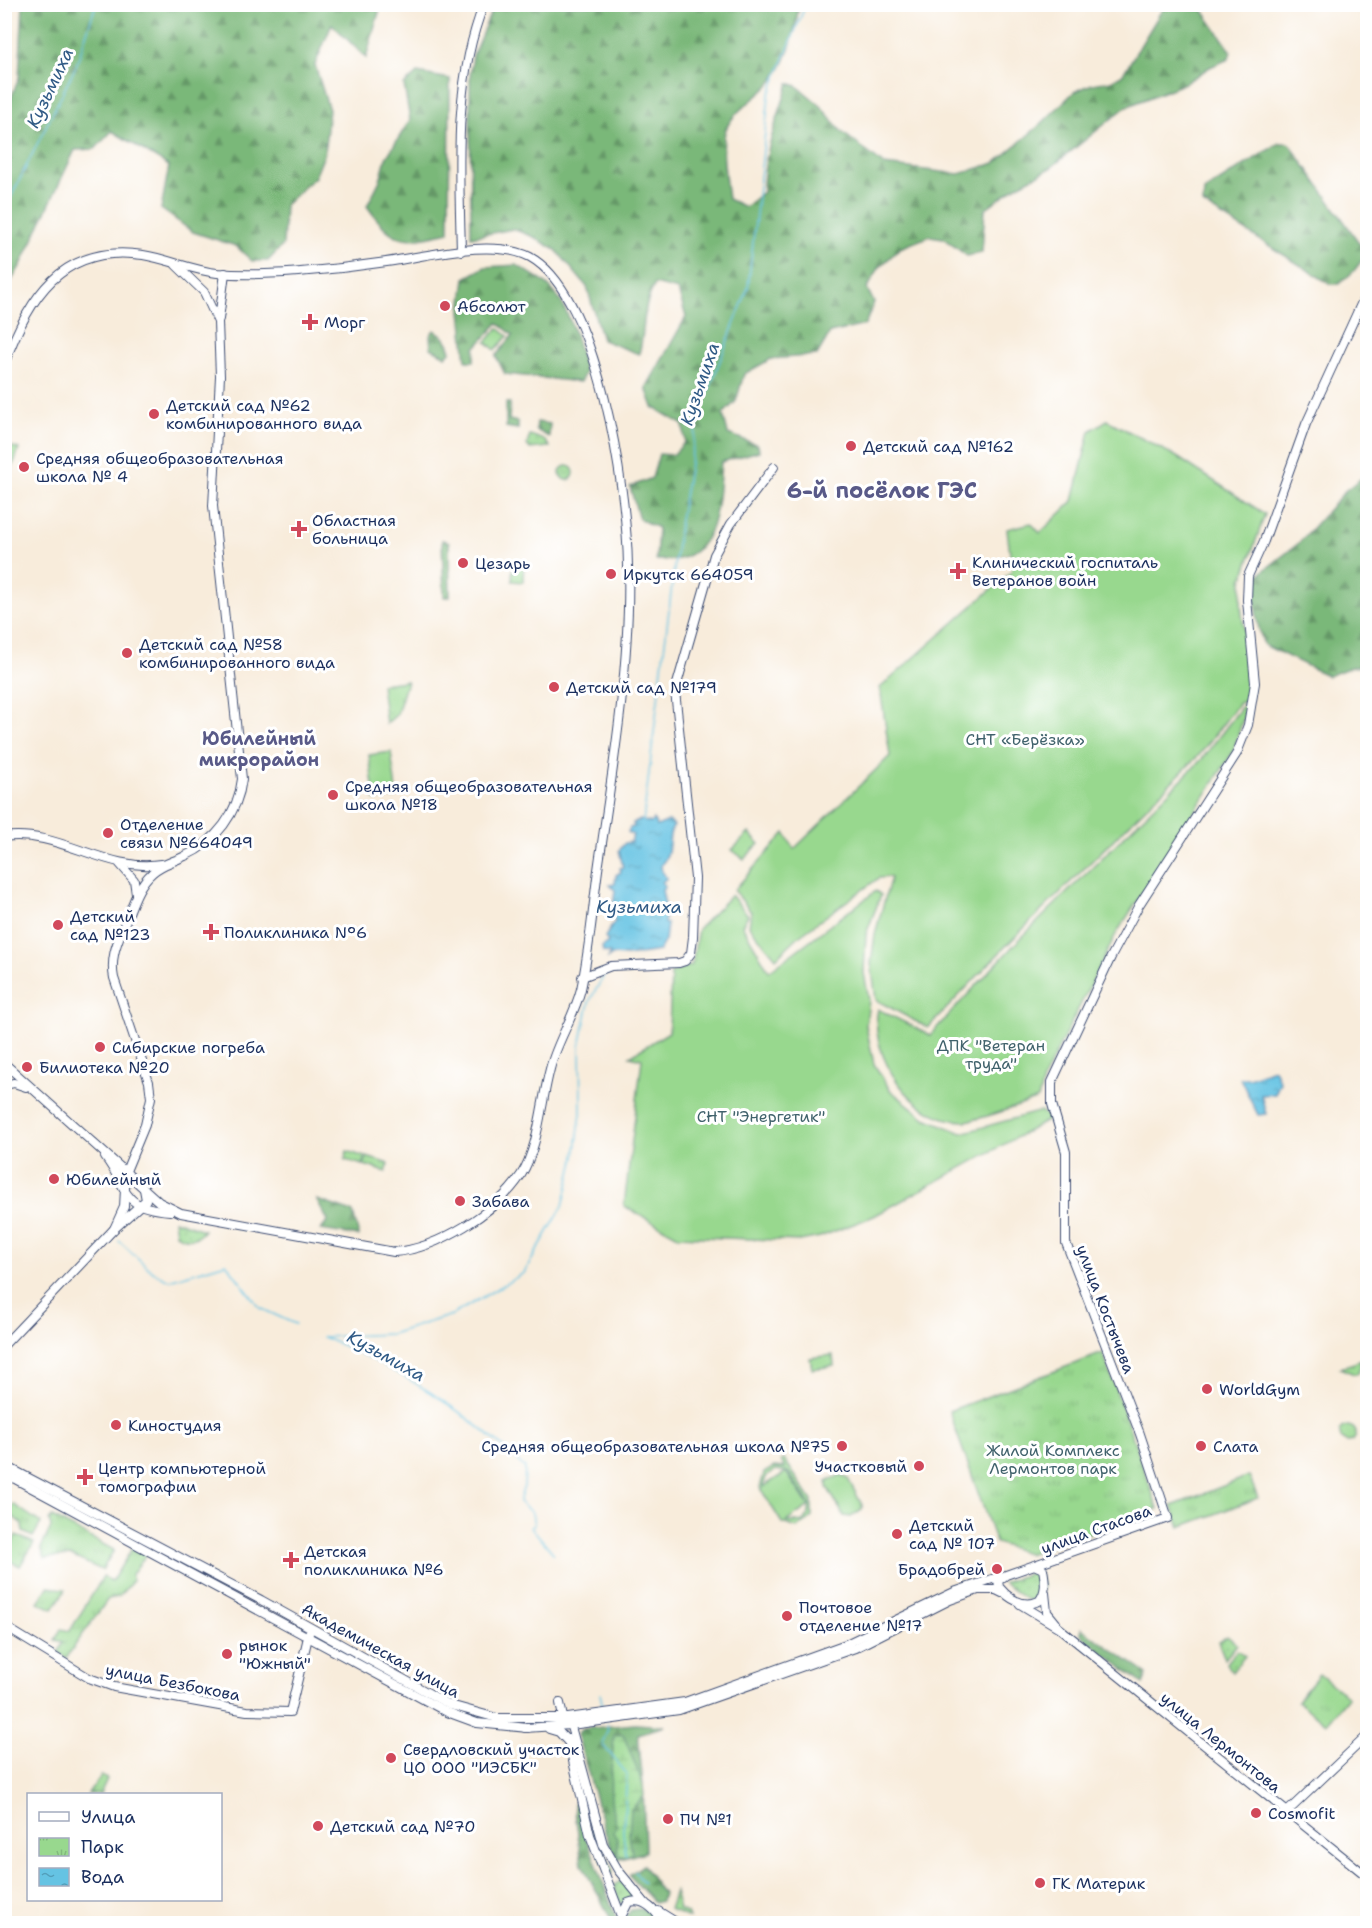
<svg xmlns="http://www.w3.org/2000/svg" width="1372" height="1928" viewBox="0 0 1372 1928" font-family="'Shantell Sans',sans-serif">
	<style>
		.grass { fill: url(#grass-dots); stroke: #5a8476; stroke-width: 1.5 }
		.forest { fill: url(#forest-firs); stroke: #4a746c; stroke-width: 1.5 }
		.wetland { fill: url(#wetland-marsh); stroke: #5a8476; stroke-width: 1.5 }
		.park { fill: url(#park-tufts); stroke: #5a8476; stroke-width: 1.5 }
		.garden { fill: #98d88e; stroke: #5a8476; stroke-width: 1.5; fill-rule: evenodd }
		.water { fill: url(#water-ripples); stroke: #4079a0; stroke-width: 1.5 }
		.lines { fill: none; stroke-linecap: round; stroke-linejoin: round }
		.stream { stroke: #65c3e3; stroke-width: 1.5 }
		.secondary-casing { stroke: #3c4b71; stroke-width: 10 }
		.secondary { stroke: #fff; stroke-width: 8 }
		.poi-dot { fill: #d1495b; stroke: #fff; stroke-width: 2 }
		.labels { text-anchor: middle; stroke-width: 6; stroke-linejoin: round; paint-order: stroke }
		.poi-label { font-size: 16px; fill: #1b2f5e; stroke: #fff; text-anchor: start }
		.park-label { font-size: 16px; fill: #40626c; stroke: #fff }
		.street-label { font-size: 16px; fill: #1b2f5e; stroke: #fff }
		.water-label { font-size: 18px; font-style: italic; fill: #315b86; stroke: #fff }
		.neighbourhood-label { font-size: 18px; font-weight: bold; fill: #595a88; stroke: #fff }
		.district-label { font-size: 22px; font-weight: bold; fill: #595a88; stroke: #fff }
	</style>
	<defs>
		<pattern id="grass-dots" width="8" height="8" patternUnits="userSpaceOnUse" patternTransform="scale(1.5)"><rect width="8" height="8" fill="#98d88e"/><path d="M2 2h.1M6 6h.1" fill="none" stroke="#82ba7d" stroke-width="1.8" stroke-linecap="round"/></pattern>
		<pattern id="forest-firs" width="22" height="20" patternUnits="userSpaceOnUse" patternTransform="scale(1.5)"><rect width="22" height="20" fill="#7ab879"/><path d="M5 1l3.5 6h-7zM16 11l3.5 6h-7z" fill="#639666"/></pattern>
		<pattern id="wetland-marsh" width="20" height="14" patternUnits="userSpaceOnUse" patternTransform="scale(1.5)"><rect width="20" height="14" fill="#98d88e"/><path d="M1 5h8M5 5V1M11 12h8M15 12V8" fill="none" stroke="#82ba7d"/></pattern>
		<pattern id="park-tufts" width="24" height="20" patternUnits="userSpaceOnUse" patternTransform="scale(1.5)"><rect width="24" height="20" fill="#98d88e"/><path d="M3 7l-1-3M5 7V3M7 7l1-3M15 17l-1-3M17 17v-4M19 17l1-3" fill="none" stroke="#82ba7d"/></pattern>
		<pattern id="water-ripples" width="26" height="14" patternUnits="userSpaceOnUse" patternTransform="scale(1.5)"><rect width="26" height="14" fill="#65c3e3"/><path d="M2 4q2-2 4 0t4 0M15 11q2-2 4 0t4 0" fill="none" stroke="#529fbb"/></pattern>
	</defs>
	<rect width="100%" height="100%" fill="#fff"/>
	<filter id="ink" filterUnits="userSpaceOnUse"><feTurbulence type="fractalNoise" baseFrequency=".0167" numOctaves="2"/><feDisplacementMap in="SourceGraphic" scale="12" xChannelSelector="R" yChannelSelector="G"/><feConvolveMatrix kernelMatrix="1 2 1 2 8 2 1 2 1" color-interpolation-filters="sRGB"/></filter>
	<filter id="wash" filterUnits="userSpaceOnUse"><feTurbulence type="fractalNoise" baseFrequency=".008" numOctaves="4" result="noise"/><feDisplacementMap in="SourceGraphic" scale="24" xChannelSelector="R" yChannelSelector="G"/><feGaussianBlur stdDeviation="1.35" result="paint"/><feColorMatrix in="noise" values="0 0 0 0 0 0 0 0 0 0 0 0 0 0 0 0 0 1.4 0 .05"/><feComposite in="paint" operator="in"/></filter>
	<g filter="url(#wash)">
		<rect width="100%" height="100%" fill="#f8ecdb"/>
		<g class="grass">
			<polygon points="530,435 544,440 550,447 530,449 527,445"/>
			<path d="M174,1220L204,1230C196,1241 187,1240 176,1234Z"/>
			<polygon points="1362,1360 1358,1373 1354,1374 1340,1368"/>
			<polygon points="1033,1572 1038,1572 1043,1586 1038,1598 1027,1600 1003,1583"/>
			<polygon points="1227,1636 1237,1644 1225,1659 1218,1641"/>
			<polygon points="1237,1650 1245,1656 1232,1672 1227,1663"/>
			<polygon points="586,1806 588,1806 599,1841 613,1871 612,1875 608,1873 596,1847"/>
			<polygon points="621,1881 634,1895 620,1904 614,1885"/>
			<polygon points="675,1892 679,1910 687,1913 689,1918 669,1909"/>
		</g>
		<g class="forest">
			<polygon points="23,5 23,4 381,5 366,58 332,24 315,65 329,110 324,155 315,177 285,205 283,245 268,261 252,261 236,246 193,232 161,209 169,166 112,131 95,149 75,150 21,265 5,291 5,113 19,78"/>
			<path d="M494,5H799C795,31 788,66 768,86C755,100 734,110 726,129C720,144 726,182 728,199L745,207L763,192C763,154 777,120 789,83L797,86L820,105L842,132L884,165L959,174L995,163L1040,125L1074,92L1092,84L1111,81L1123,74L1165,5H1199L1231,51L1229,59L1210,67L1185,83L1126,107L1049,169L1018,185L985,209L982,252L967,256L943,238L930,236L900,248L879,268L867,289L874,302L865,325L830,333L817,355L771,359L744,374L736,401L723,414L728,434L758,445L759,451L721,462C718,496 720,548 679,559C672,561 663,560 656,560L658,528L639,519L630,487L652,478L659,454L673,455L685,442L683,425L653,407L646,388L686,317L678,290L655,284C641,309 646,328 639,354L602,340L587,287L556,250L534,237L513,229L471,237L470,76L473,55Z"/>
			<path d="M417,73L450,79L449,232C404,242 395,246 367,206L380,180L386,158L410,120L404,85Z"/>
			<polygon points="1279,143 1289,143 1367,254 1353,272 1339,284 1330,284 1203,204 1204,191"/>
			<path d="M517,265C526,271 536,276 545,283C569,302 578,344 585,373L580,382L505,374L496,356L513,335L498,323L475,348L474,361H466L461,310L465,278L485,267Z"/>
			<path d="M434,330C443,334 448,340 451,351L446,356L431,348L430,336Z"/>
			<polygon points="506,403 510,403 509,420 518,422 518,429 506,427"/>
			<polygon points="537,422 550,424 549,437 536,430"/>
			<path d="M1367,474V666L1351,667L1328,676L1264,645C1255,621 1254,601 1257,576L1299,543L1346,490Z"/>
			<polygon points="442,540 449,542 450,597 444,597"/>
			<polygon points="317,1200 353,1212 359,1236 321,1230 328,1221"/>
			<polygon points="1081,1628 1147,1674 1143,1684 1081,1635"/>
			<polygon points="635,1724 665,1726 638,1734 643,1785 645,1852 617,1860 605,1832 577,1734 582,1729"/>
			<polygon points="578,1803 583,1828 618,1923 613,1923 582,1864 574,1804"/>
			<polygon points="643,1865 663,1894 661,1901 655,1903 629,1875"/>
			<polygon points="640,1909 648,1911 657,1923 627,1923 626,1916 631,1910"/>
		</g>
		<path class="wetland" d="M623,1734L643,1785L644,1796L631,1809L629,1835L632,1853L625,1857L618,1855L617,1839L613,1832L617,1826C606,1798 612,1767 614,1736Z"/>
		<g class="park">
			<circle cx="567" cy="473" r="7"/>
			<polygon points="407,681 397,714 386,724 381,684"/>
			<polygon points="749,833 759,844 744,859 732,850"/>
			<polygon points="367,1157 389,1164 386,1172 364,1165"/>
			<polygon points="1103,1353 1158,1509 1030,1554 996,1543 949,1411"/>
			<polygon points="833,1355 834,1366 812,1369 810,1358"/>
			<polygon points="1249,1476 1258,1498 1180,1527 1172,1506"/>
			<polygon points="13,1504 41,1523 33,1537 23,1532 22,1524 8,1513"/>
			<polygon points="52,1517 114,1550 102,1570 71,1556 45,1558 41,1548 51,1527 49,1521"/>
			<polygon points="16,1535 34,1543 20,1566 5,1559"/>
			<polygon points="139,1546 146,1555 132,1574 132,1582 118,1597 108,1599 66,1658 58,1652 63,1642 55,1640 61,1629 70,1631 103,1577 112,1581 133,1547"/>
			<polygon points="48,1587 66,1589 53,1609 38,1602"/>
			<polygon points="1319,1674 1348,1697 1326,1724 1297,1701"/>
			<polygon points="101,1776 107,1779 100,1794 88,1794"/>
		</g>
		<g class="garden">
			<polygon points="498,328 508,336 495,350 486,342"/>
			<path d="M1107,420L1177,457L1265,514L1242,581L1241,606L1251,681L1249,699L1233,752L1116,934L1044,1077L1038,1099C1020,1105 980,1121 963,1121C912,1121 868,1055 878,1009L930,1035L1014,945L1202,759L1247,700L1239,703L1200,754L1007,945L928,1028L876,1000L871,963L875,934L891,877L879,878L800,935L776,958L749,926L751,912L734,890L785,833L794,849L890,756L880,688L1012,571L1007,529L1031,523L1040,533L1073,501L1090,431Z"/>
			<polygon points="4,444 19,449 5,488 4,488"/>
			<polygon points="513,561 524,561 523,582 512,581"/>
			<polygon points="391,752 397,797 375,800 369,755"/>
			<polygon points="876,891 881,895 866,934 864,973 869,1000 866,1026 874,1064 890,1090 925,1118 962,1133 1041,1111 1050,1119 874,1216 820,1237 800,1241 678,1236 624,1206 642,1059 630,1056 669,1032 671,973 692,965 698,929 731,895 748,915 742,925 769,971"/>
			<polygon points="347,1151 365,1157 363,1165 345,1160"/>
			<circle cx="1348" cy="1434" r="8"/>
			<path d="M784,1459L812,1501V1517L797,1528L782,1523L760,1488L764,1473L774,1467L785,1468L781,1461ZM776,1470L788,1472L808,1502C811,1510 809,1517 801,1522H786L809,1506L786,1472L763,1487L766,1477Z"/>
			<polygon points="840,1475 847,1477 862,1505 862,1510 851,1517 844,1516 827,1487 827,1482"/>
		</g>
		<g class="water">
			<path d="M653,819L657,826L669,821L674,826C665,836 674,851 661,865L662,873L667,878L662,882L665,887L662,890L666,911L664,923L667,924L665,940L659,951L627,956L612,955L608,958L610,953L603,952L602,947L608,942L605,937L615,921L612,914L615,890L610,885L615,884L616,875L621,872L620,868L623,867L619,850L625,843L631,842L633,835L628,832L630,828L634,827L633,823L640,820L651,823Z"/>
			<polygon points="1274,1069 1280,1082 1275,1094 1261,1095 1266,1114 1258,1115 1240,1078 1249,1078"/>
		</g>
		<g class="lines">
			<g class="stream">
				<polyline points="4,211 76,66 96,4"/>
				<polyline points="643,822 680,520 698,418 748,288 769,96 806,4"/>
				<polyline points="119,1241 153,1272 169,1280 226,1263 260,1308 295,1324"/>
				<polyline points="322,1337 391,1334 452,1315 524,1273 563,1206 575,1157 581,1113 580,1046 589,1002 606,972"/>
				<path d="M323,1337C397,1367 469,1412 525,1468L524,1486L519,1502L532,1513L534,1525L531,1527L554,1554"/>
				<polyline points="600,1694 604,1711"/>
				<polyline points="607,1724 608,1729 602,1744 627,1774 623,1832 626,1855"/>
				<polyline points="635,1872 644,1883"/>
			</g>
		</g>
	</g>
	<g filter="url(#ink)">
		<g class="lines">
			<g class="secondary-casing">
				<g id="secondary">
					<path d="M461,251C459,169 453,82 484,4"/>
					<polyline points="219,319 225,273"/>
					<path d="M4,365C28,298 62,243 143,255C168,259 191,270 217,273C263,277 333,270 379,263C420,258 492,237 530,257C599,295 627,492 628,566C631,660 613,769 599,863C593,904 590,948 581,989C574,1017 557,1041 550,1069C541,1102 539,1147 521,1175C497,1212 437,1249 394,1252L181,1213L159,1202L4,1063"/>
					<path d="M4,837C59,829 106,873 161,864"/>
					<polyline points="120,864 134,880 136,894"/>
					<polyline points="582,977 611,966 679,963 685,961 691,953 693,937 695,878 675,691 714,555 731,524 774,467"/>
					<polyline points="4,1085 14,1083 26,1087"/>
					<path d="M105,1157C132,1193 118,1206 170,1211"/>
					<path d="M114,1229L124,1207L126,1171L145,1125L151,1098L149,1082L114,978C110,958 117,943 124,925C132,907 137,886 152,873C161,864 173,862 185,856C216,842 238,813 242,779L213,506L220,376L218,322L204,292L176,265"/>
					<polyline points="4,1345 114,1229 146,1200 144,1189"/>
					<polyline points="4,1465 261,1600 450,1705 497,1718 568,1718 685,1702 846,1644 954,1592 1001,1576"/>
					<polyline points="4,1473 447,1712 477,1723 528,1728"/>
					<path d="M1034,1565L1043,1569C1045,1581 1047,1591 1039,1601C1023,1608 1009,1599 999,1587L998,1581L1006,1575L1168,1518L1140,1434L1066,1243V1152L1052,1104V1082L1111,957L1139,905L1237,753L1248,725L1255,683L1247,600L1248,576L1264,541L1306,424L1368,289"/>
					<polyline points="1045,1593 1047,1612 1056,1623"/>
					<polyline points="1020,1604 1058,1627 1368,1877"/>
					<polyline points="4,1626 89,1678 114,1687 247,1711 290,1712 309,1633"/>
					<polyline points="560,1703 564,1722"/>
					<polyline points="570,1723 603,1844 618,1870 645,1903"/>
					<polyline points="525,1728 571,1725 679,1710 855,1648 950,1600 978,1590 996,1590 1002,1593"/>
					<polyline points="549,1729 559,1732 570,1744"/>
					<polyline points="568,1739 590,1835 624,1924"/>
					<polyline points="1287,1812 1368,1735"/>
					<polyline points="658,1911 679,1924"/>
					<path d="M622,1915L628,1903C644,1896 656,1911 664,1924"/>
				</g>
			</g>
			<use href="#secondary" class="secondary"/>
		</g>
	</g>
	<g class="poi-dot">
		<circle cx="445" cy="306" r="6"/>
		<path d="M307 313h6v6h6v6h-6v6h-6v-6h-6v-6h6z"/>
		<circle cx="154" cy="414" r="6"/>
		<circle cx="851" cy="446" r="6"/>
		<circle cx="24" cy="467" r="6"/>
		<path d="M296 520h6v6h6v6h-6v6h-6v-6h-6v-6h6z"/>
		<circle cx="463" cy="563" r="6"/>
		<path d="M955 562h6v6h6v6h-6v6h-6v-6h-6v-6h6z"/>
		<circle cx="611" cy="574" r="6"/>
		<circle cx="127" cy="653" r="6"/>
		<circle cx="554" cy="687" r="6"/>
		<circle cx="333" cy="795" r="6"/>
		<circle cx="108" cy="833" r="6"/>
		<circle cx="58" cy="925" r="6"/>
		<path d="M208 923h6v6h6v6h-6v6h-6v-6h-6v-6h6z"/>
		<circle cx="100" cy="1047" r="6"/>
		<circle cx="27" cy="1067" r="6"/>
		<circle cx="54" cy="1179" r="6"/>
		<circle cx="460" cy="1201" r="6"/>
		<circle cx="1207" cy="1389" r="6"/>
		<circle cx="116" cy="1425" r="6"/>
		<circle cx="842" cy="1446" r="6"/>
		<circle cx="1201" cy="1446" r="6"/>
		<circle cx="919" cy="1466" r="6"/>
		<path d="M82 1468h6v6h6v6h-6v6h-6v-6h-6v-6h6z"/>
		<circle cx="897" cy="1534" r="6"/>
		<path d="M288 1551h6v6h6v6h-6v6h-6v-6h-6v-6h6z"/>
		<circle cx="997" cy="1569" r="6"/>
		<circle cx="787" cy="1616" r="6"/>
		<circle cx="227" cy="1654" r="6"/>
		<circle cx="391" cy="1758" r="6"/>
		<circle cx="1256" cy="1813" r="6"/>
		<circle cx="668" cy="1819" r="6"/>
		<circle cx="318" cy="1826" r="6"/>
		<circle cx="1040" cy="1883" r="6"/>
	</g>
	<g class="labels">
		<g class="poi-label">
			<text x="457" y="312">Абсолют</text>
			<text x="324" y="328">Морг</text>
			<text x="166" y="411">Детский сад №62<tspan x="166" dy="18">комбинированного вида</tspan></text>
			<text x="863" y="452">Детский сад №162</text>
			<text x="36" y="464">Средняя общеобразовательная<tspan x="36" dy="18">школа № 4</tspan></text>
			<text x="312" y="526">Областная<tspan x="312" dy="18">больница</tspan></text>
			<text x="972" y="568">Клинический госпиталь<tspan x="972" dy="18">Ветеранов войн</tspan></text>
			<text x="475" y="569">Цезарь</text>
			<text x="623" y="580">Иркутск 664059</text>
			<text x="139" y="650">Детский сад №58<tspan x="139" dy="18">комбинированного вида</tspan></text>
			<text x="566" y="693">Детский сад №179</text>
			<text x="345" y="792">Средняя общеобразовательная<tspan x="345" dy="18">школа №18</tspan></text>
			<text x="120" y="830">Отделение<tspan x="120" dy="18">связи №664049</tspan></text>
			<text x="70" y="922">Детский<tspan x="70" dy="18">сад №123</tspan></text>
			<text x="224" y="938">Поликлиника N°6</text>
			<text x="112" y="1053">Сибирские погреба</text>
			<text x="39" y="1073">Билиотека №20</text>
			<text x="66" y="1185">Юбилейный</text>
			<text x="472" y="1207">Забава</text>
			<text x="1219" y="1395">WorldGym</text>
			<text x="128" y="1431">Киностудия</text>
			<text x="830" y="1452" text-anchor="end">Средняя общеобразовательная школа №75</text>
			<text x="1213" y="1452">Слата</text>
			<text x="907" y="1472" text-anchor="end">Участковый</text>
			<text x="98" y="1474">Центр компьютерной<tspan x="98" dy="18">томографии</tspan></text>
			<text x="909" y="1531">Детский<tspan x="909" dy="18">сад № 107</tspan></text>
			<text x="304" y="1557">Детская<tspan x="304" dy="18">поликлиника №6</tspan></text>
			<text x="985" y="1575" text-anchor="end">Брадобрей</text>
			<text x="799" y="1613">Почтовое<tspan x="799" dy="18">отделение №17</tspan></text>
			<text x="239" y="1651">рынок<tspan x="239" dy="18">"Южный"</tspan></text>
			<text x="403" y="1755">Свердловский участок<tspan x="403" dy="18">ЦО ООО "ИЭСБК"</tspan></text>
			<text x="1268" y="1819">Cosmofit</text>
			<text x="680" y="1825">ПЧ №1</text>
			<text x="330" y="1832">Детский сад №70</text>
			<text x="1052" y="1889">ГК Материк</text>
		</g>
		<g class="park-label">
			<text x="1025" y="745">СНТ «Берёзка»</text>
			<text x="991" y="1051">ДПК "Ветеран<tspan x="991" dy="18">труда"</tspan></text>
			<text x="761" y="1122">СНТ "Энергетик"</text>
			<text x="1053" y="1456">Жилой Комплекс<tspan x="1053" dy="18">Лермонтов парк</tspan></text>
		</g>
		<g class="street-label">
			<text transform="translate(1106 1309) rotate(69)" y="6">улица Костычева</text>
			<text transform="translate(1096 1529) rotate(-20)" y="6">улица Стасова</text>
			<text transform="translate(381 1650) rotate(29)" y="6">Академическая улица</text>
			<text transform="translate(173 1682) rotate(11)" y="6">улица Безбокова</text>
			<text transform="translate(1221 1742) rotate(39)" y="6">улица Лермонтова</text>
		</g>
		<g class="water-label">
			<text transform="translate(50 88) rotate(-65)" y="6">Кузьмиха</text>
			<text transform="translate(700 384) rotate(-71)" y="6">Кузьмиха</text>
			<text x="639" y="913">Кузьмиха</text>
			<text transform="translate(386 1356) rotate(29)" y="6">Кузьмиха</text>
		</g>
		<g class="neighbourhood-label">
			<text x="259" y="745">Юбилейный<tspan x="259" dy="21">микрорайон</tspan></text>
		</g>
		<g class="district-label">
			<text x="882" y="498">6-й посёлок ГЭС</text>
		</g>
	</g>
	<rect width="1372" height="1928" fill="none" stroke="#fff" stroke-width="24"/>
	<rect x="27" y="1793" width="195" height="108" fill="#ffffff" stroke="#a4acbf" stroke-width="1.5"/>
	<rect x="39" y="1812" width="30" height="9" fill="#ffffff" stroke="#a4acbf" stroke-width="1.5"/>
	<text x="81" y="1823" font-size="18" fill="#1b2f5e">Улица</text>
	<rect x="39" y="1838" width="30" height="18" fill="url(#park-tufts)" stroke="#a4acbf" stroke-width="1.5"/>
	<text x="81" y="1853" font-size="18" fill="#1b2f5e">Парк</text>
	<rect x="39" y="1868" width="30" height="18" fill="url(#water-ripples)" stroke="#a4acbf" stroke-width="1.5"/>
	<text x="81" y="1883" font-size="18" fill="#1b2f5e">Вода</text>
</svg>
